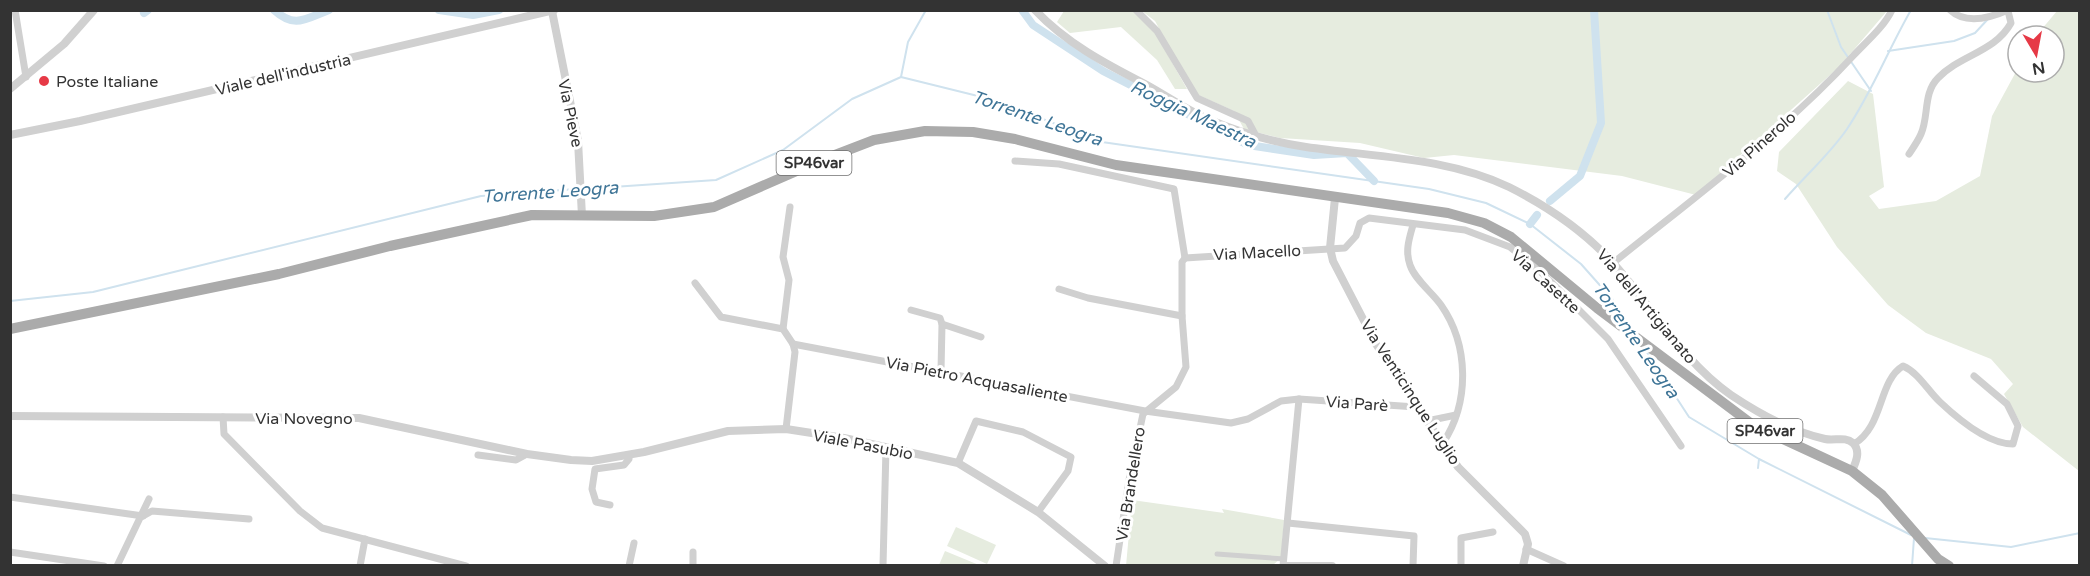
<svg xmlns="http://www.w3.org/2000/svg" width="2090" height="576" viewBox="0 0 2090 576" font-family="'Varela Round',sans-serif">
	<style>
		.green { fill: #e6ecdf }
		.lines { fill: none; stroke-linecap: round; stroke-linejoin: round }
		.stream { stroke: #cfe2ee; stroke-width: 2 }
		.canal { stroke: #cfe2ee; stroke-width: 8 }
		.pedestrian { stroke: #d0d0d0; stroke-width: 5 }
		.minor { stroke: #d0d0d0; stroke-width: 7 }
		.tertiary { stroke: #d0d0d0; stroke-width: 8 }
		.primary { stroke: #ababab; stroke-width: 10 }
		.poi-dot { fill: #e63946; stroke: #fff; stroke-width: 2 }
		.labels { text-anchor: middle; stroke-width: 6; stroke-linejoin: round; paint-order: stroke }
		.shield { fill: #fff; stroke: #707070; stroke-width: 1.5 }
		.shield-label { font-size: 15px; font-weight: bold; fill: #333 }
		.street-label { font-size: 16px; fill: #333; stroke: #fff }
		.poi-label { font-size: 16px; fill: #333; stroke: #fff; text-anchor: start }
		.water-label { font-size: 18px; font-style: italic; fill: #3f7597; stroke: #fff }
	</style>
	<rect width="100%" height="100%" fill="#fff"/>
	<g class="green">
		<polygon points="1064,11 1135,11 1148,20 1187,89 1175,89 1157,60 1121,27 1070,33 1057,22"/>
		<polygon points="1142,11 1887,11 1839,67 1696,195 1622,176 1454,155 1424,158 1360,143 1280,138 1244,129 1234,111 1194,93 1155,21"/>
		<polygon points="2057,11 2079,11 2079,471 2023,427 2004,394 2013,384 1991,359 1926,333 1888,305 1837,247 1796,184 1777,171 1779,152 1848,81 1873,94 1884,187 1869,196 1879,209 1936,201 1980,176 1992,116 2018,68 2018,72 2054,72 2054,36 2036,36"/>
		<polygon points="1132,500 1224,513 1222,509 1284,520 1281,558 1273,565 1126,566"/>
		<polygon points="956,527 996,545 987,564 947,546"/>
		<polygon points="945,551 979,565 939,565"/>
	</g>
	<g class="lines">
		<g class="stream">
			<polyline points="1827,10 1841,47 1871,91"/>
			<polyline points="1888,51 1954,41 1975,33 1988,19"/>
			<polyline points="901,77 908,42 926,10"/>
			<polyline points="583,189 716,180 783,150 852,99 901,77 994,100 1102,142 1429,189 1486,203 1530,224 1581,264 1613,300 1630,326"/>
			<path d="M1785,199C1805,176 1830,154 1847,129C1872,92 1888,50 1911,10"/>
			<polyline points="10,301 93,292 481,196 577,189"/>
			<polyline points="1646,351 1689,417 1759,459 1911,535"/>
			<polyline points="1758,468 1759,459"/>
			<polyline points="1925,538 2011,547 2080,533"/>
			<polyline points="1912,566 1914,538"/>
		</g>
		<g class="canal">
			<path d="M274,10C295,29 305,19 329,10"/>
			<polyline points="439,10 473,15 499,10"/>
			<polyline points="1022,10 1033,25 1103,71 1248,145 1314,155 1347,153 1374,181"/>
			<polyline points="144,13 148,10"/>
			<polyline points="1550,201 1580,176 1601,123 1594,10"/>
			<polyline points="1530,224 1537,215"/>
		</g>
		<polyline class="pedestrian" points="1217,554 1284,559"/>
		<g class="minor">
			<polyline points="15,10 26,77"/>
			<polyline points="1136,10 1157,31 1197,98 1248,121 1256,136"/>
			<path d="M1950,10C1966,25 1990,18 2008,10"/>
			<path d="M1909,154C1913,148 1918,141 1921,134C1929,116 1923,93 1938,78C1960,55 1995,52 2011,23L2008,11"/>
			<polyline points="1015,161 1059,164 1174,189 1185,258 1182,262 1182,316 1186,367 1176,387 1143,414 1129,480 1116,566"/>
			<path d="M1413,225C1409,239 1405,251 1410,265C1415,280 1432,292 1441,305C1469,345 1470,402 1443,443"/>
			<polyline points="1185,258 1345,248 1356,236 1360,223 1369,218 1465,230 1510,247 1543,274 1608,339 1681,446"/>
			<path d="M1613,263C1695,197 1782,133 1853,56C1866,42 1884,27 1892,10"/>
			<polyline points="695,283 721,317 783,329 793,344 795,352 786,429"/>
			<polyline points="1059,289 1088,298 1182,316"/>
			<polyline points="911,310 940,318 942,324"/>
			<polyline points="783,329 789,280 783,257 790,207"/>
			<polyline points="793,344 1145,411 1231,423 1248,419 1281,401 1299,399"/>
			<polyline points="941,371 942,324 981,337"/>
			<polyline points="223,417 224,434 300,511 322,528 466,566"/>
			<polyline points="1427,421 1456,415"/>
			<path d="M1854,444C1884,426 1878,381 1903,366C1919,373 1928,391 1940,402C1958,419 1988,444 2013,444L2018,426L2007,404L1974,376"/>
			<polyline points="478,455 516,460 527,454"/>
			<polyline points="958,463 976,421 1023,432 1071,457 1068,471 1038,512"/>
			<polyline points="10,497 143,516"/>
			<polyline points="610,505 596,502 592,489 595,469 624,465 629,459 629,455"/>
			<polyline points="143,516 152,511 249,519"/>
			<polyline points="1288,523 1414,536 1413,566"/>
			<polyline points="1526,549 1564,566"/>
			<polyline points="10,552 104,566"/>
			<polyline points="117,566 149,499"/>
			<polyline points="360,566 365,539"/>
			<polyline points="629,566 634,543"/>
			<polyline points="693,566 693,552"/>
			<polyline points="883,566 886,448"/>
			<polyline points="1283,566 1299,399 1416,407"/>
			<polyline points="1461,566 1461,538 1493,532"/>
		</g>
		<g class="tertiary">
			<path d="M1035,10C1066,43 1106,64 1145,84C1167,96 1188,111 1210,120C1241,133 1273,142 1306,147C1373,157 1446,157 1509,187C1547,206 1584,231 1613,263C1652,306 1682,361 1731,395C1758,413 1793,432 1825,439C1835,441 1845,436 1853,443C1861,451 1856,462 1852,471"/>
			<polyline points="552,11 578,141 582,216"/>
			<polyline points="10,89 64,44 94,10"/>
			<polyline points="10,135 80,121 554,10"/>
			<polyline points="1335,198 1330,248 1333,261 1376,344 1458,467 1525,534 1528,544 1523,566"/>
			<polyline points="10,416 359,418 527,454 571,460 592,461 644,452 728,431 786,429 844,438 958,463 1038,512 1105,566"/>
			<polyline points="1286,566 1332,566"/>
		</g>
		<polyline class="primary" points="10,329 279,274 390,246 532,215 654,216 714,207 822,160 874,140 925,131 973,132 1015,139 1116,165 1448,213 1484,223 1511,237 1597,308 1753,425 1852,471 1882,495 1938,559 1949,566"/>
	</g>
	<circle class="poi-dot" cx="44" cy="81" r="6"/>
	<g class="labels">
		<g class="shield">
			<rect x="776.5" y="151" width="75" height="24" rx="4.5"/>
			<rect x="1727.5" y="419" width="75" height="24" rx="4.5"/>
		</g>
		<g class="shield-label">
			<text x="814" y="168">SP46var</text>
			<text x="1765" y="436">SP46var</text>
		</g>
		<g class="street-label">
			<text transform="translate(283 74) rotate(-13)" y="6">Viale dell'industria</text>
			<text transform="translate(571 113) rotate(78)" y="6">Via Pieve</text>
			<text transform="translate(1759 144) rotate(-41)" y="6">Via Pinerolo</text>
			<text transform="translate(1257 252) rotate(-3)" y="6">Via Macello</text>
			<text transform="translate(1546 281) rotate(42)" y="6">Via Casette</text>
			<text transform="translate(1647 306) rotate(50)" y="6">Via dell'Artigianato</text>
			<text transform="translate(977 379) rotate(11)" y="6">Via Pietro Acquasaliente</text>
			<text transform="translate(1411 392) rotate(57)" y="6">Via Venticinque Luglio</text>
			<text transform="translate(1357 403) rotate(4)" y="6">Via Parè</text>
			<text x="304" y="424">Via Novegno</text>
			<text transform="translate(863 444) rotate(11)" y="6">Viale Pasubio</text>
			<text transform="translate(1130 484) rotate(-81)" y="6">Via Brandellero</text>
		</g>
		<g class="poi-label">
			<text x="56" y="87">Poste Italiane</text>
		</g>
		<g class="water-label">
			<text transform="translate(1193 114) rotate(25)" y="6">Roggia Maestra</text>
			<text transform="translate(1037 118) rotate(19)" y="6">Torrente Leogra</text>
			<text transform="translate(550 192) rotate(-4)" y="6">Torrente Leogra</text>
			<text transform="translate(1636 340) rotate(55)" y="6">Torrente Leogra</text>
		</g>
	</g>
	<rect width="2090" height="576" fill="none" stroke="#333333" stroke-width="24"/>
	<g transform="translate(2036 54) rotate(170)"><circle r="28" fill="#ffffff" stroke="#adadad" stroke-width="1.5"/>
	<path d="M0-4.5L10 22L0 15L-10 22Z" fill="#e63946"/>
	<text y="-9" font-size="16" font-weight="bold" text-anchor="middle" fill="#333333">N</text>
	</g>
</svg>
